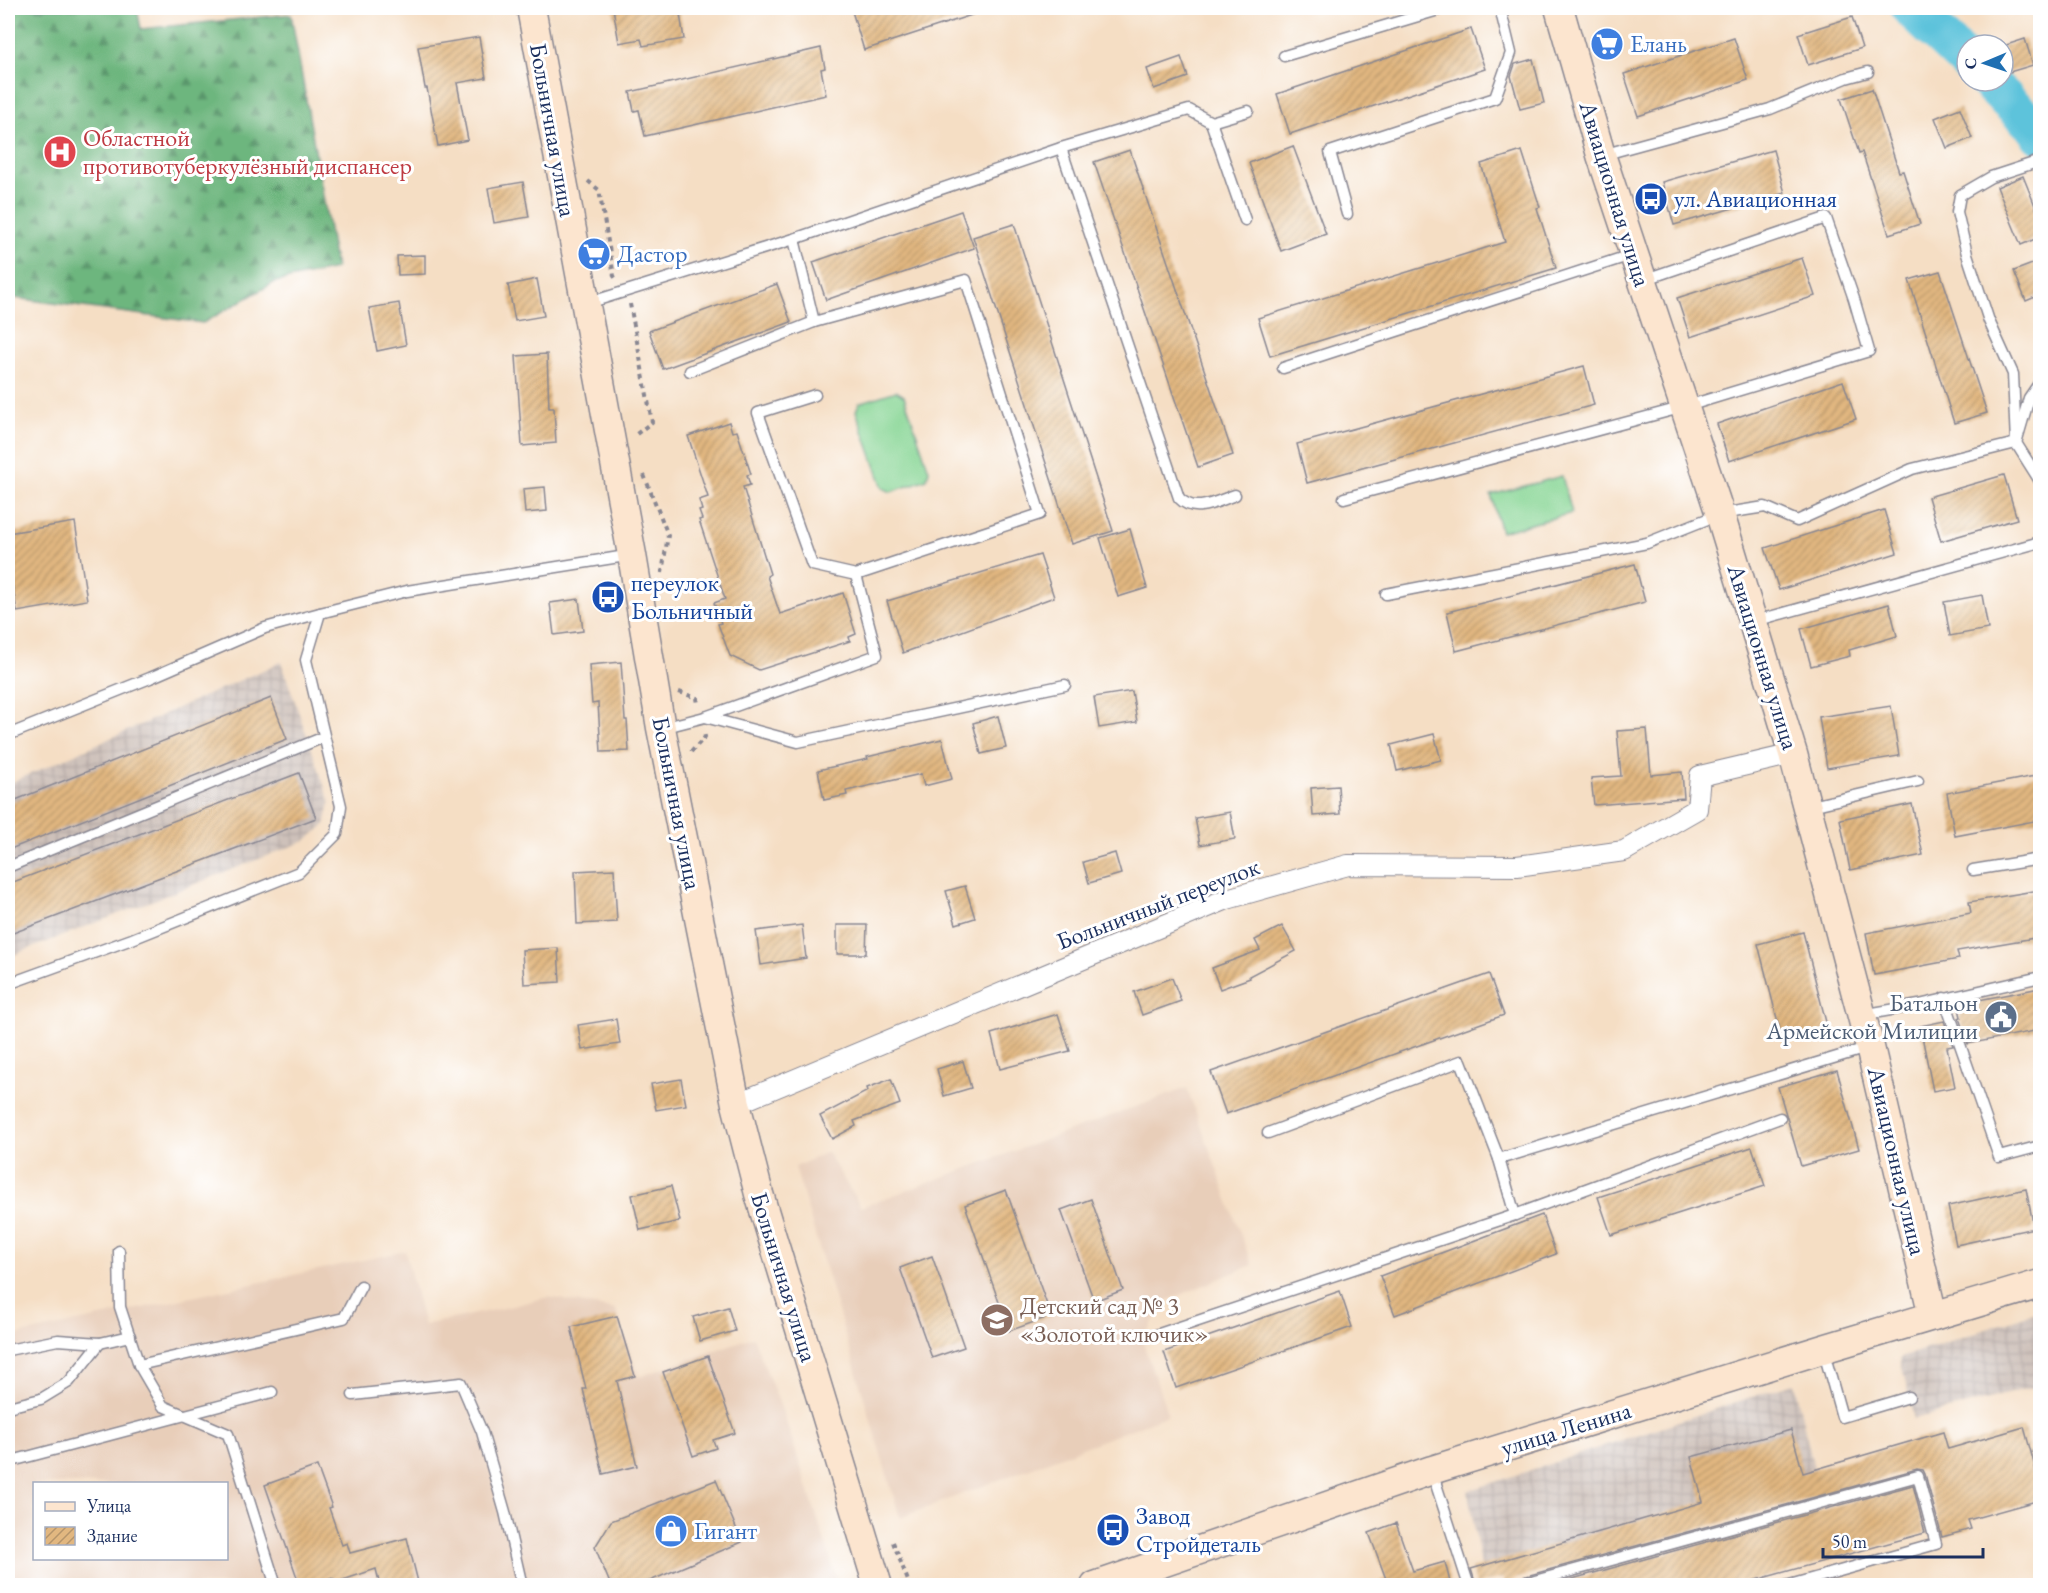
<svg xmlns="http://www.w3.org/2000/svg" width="2048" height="1593" viewBox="0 0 2048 1593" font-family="'EB Garamond',serif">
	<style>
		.built { fill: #e8ceb9; fill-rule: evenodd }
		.industrial { fill: url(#industrial-grid) }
		.grass { fill: #87d594; stroke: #518279; stroke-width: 1.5 }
		.forest { fill: url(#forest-firs); stroke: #44726e; stroke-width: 1.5 }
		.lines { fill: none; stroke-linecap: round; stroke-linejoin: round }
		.river { stroke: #5dc3db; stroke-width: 39 }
		.building { fill: url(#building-hatch) }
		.lane-casing { stroke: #888691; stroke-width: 13 }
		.street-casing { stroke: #888691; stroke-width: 22 }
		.secondary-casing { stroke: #888691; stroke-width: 31 }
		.path { stroke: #888691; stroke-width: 4; stroke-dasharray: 4.5 4.5; stroke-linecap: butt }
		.lane { stroke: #fff; stroke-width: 10 }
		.street { stroke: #fff; stroke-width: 20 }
		.secondary { stroke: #fce5cf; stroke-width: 28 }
		.labels { text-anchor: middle; stroke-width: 6; stroke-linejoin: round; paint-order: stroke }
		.shop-label { font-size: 24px; fill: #366cbe; stroke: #fff; text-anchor: start }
		.street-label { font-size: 24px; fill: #1b2f5e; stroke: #fff }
		.health-label { font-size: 24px; fill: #be3a42; stroke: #fff; text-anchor: start }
		.transit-label { font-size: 24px; fill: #164399; stroke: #fff; text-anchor: start }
		.service-label { font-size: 24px; fill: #4e5e75; stroke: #fff; text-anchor: end }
		.education-label { font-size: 24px; fill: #785e54; stroke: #fff; text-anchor: start }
	</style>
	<defs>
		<pattern id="industrial-grid" width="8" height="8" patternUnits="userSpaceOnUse" patternTransform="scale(1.5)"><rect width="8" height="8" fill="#cec1ba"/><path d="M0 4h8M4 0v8" fill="none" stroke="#b0a6a2"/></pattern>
		<pattern id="forest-firs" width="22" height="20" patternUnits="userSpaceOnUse" patternTransform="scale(1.5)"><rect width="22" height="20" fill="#6db67e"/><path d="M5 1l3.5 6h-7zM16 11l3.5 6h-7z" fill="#59946a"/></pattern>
		<pattern id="building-hatch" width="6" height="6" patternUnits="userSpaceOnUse" patternTransform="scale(1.5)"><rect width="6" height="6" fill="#e2b780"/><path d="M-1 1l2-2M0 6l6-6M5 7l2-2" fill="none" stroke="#b6956c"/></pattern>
	</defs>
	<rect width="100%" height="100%" fill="#fff"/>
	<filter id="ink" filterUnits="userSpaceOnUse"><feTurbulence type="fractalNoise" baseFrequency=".0167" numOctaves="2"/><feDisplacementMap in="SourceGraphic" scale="12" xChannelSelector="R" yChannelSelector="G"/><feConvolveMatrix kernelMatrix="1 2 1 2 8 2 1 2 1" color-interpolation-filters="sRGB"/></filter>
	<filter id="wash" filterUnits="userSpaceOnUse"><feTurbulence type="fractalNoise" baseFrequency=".008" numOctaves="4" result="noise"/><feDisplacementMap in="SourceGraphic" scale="24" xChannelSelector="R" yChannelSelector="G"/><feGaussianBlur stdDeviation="1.35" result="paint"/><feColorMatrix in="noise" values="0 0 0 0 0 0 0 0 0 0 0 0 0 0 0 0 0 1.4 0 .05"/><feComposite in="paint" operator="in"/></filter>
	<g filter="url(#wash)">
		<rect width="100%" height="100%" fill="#f5dec4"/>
		<g class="built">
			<polygon points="1187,1088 1252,1265 1166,1301 1142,1340 1168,1415 900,1518 795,1167 827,1152 861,1207"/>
			<path d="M405,1251L424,1325L513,1306L548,1297L616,1310L639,1377L753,1337L784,1415L839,1585H8V1337ZM34,1484H226V1558H34Z"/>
		</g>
		<g class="industrial">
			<polygon points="281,662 330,802 325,825 305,841 8,957 8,784"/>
			<polygon points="2040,1311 2040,1385 1914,1419 1900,1358"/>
			<polygon points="1794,1383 1814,1469 1481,1566 1468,1491"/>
		</g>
		<g class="grass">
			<polygon points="896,391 904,396 929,470 927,479 891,492 883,488 856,411 859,403"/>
			<polygon points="1562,476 1572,513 1501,532 1491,495"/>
		</g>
		<polygon class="forest" points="8,8 137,8 141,29 291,14 336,269 275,282 203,323 8,297"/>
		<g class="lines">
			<g class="river">
				<polyline points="1910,8 1967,62"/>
				<polyline points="1987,81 2038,130 2040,135"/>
			</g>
		</g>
		<g id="blocks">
			<g class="building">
				<polygon points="613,8 679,8 684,39 643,46 641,39 619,43"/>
				<polygon points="851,8 983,8 984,11 864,50"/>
				<polygon points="1852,17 1862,48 1808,65 1798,34"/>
				<polygon points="1471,29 1485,69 1290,134 1277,94"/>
				<polygon points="479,37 486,78 457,83 468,140 438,146 427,88 425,88 418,47"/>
				<polygon points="1734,38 1748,80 1638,116 1624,74"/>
				<polygon points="2025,39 2033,65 2003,74 2003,46"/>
				<polygon points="821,48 825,68 821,69 826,95 645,136 639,110 634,111 630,92"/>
				<polygon points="1181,57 1188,77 1154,89 1147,69"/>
				<polygon points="1533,59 1544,103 1520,109 1511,76 1515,64"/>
				<polygon points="1872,89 1899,172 1903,171 1920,224 1889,234 1862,152 1859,153 1841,99"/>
				<polygon points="1960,108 1972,138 1947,148 1935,118"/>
				<polygon points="1293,146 1326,234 1281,251 1249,163"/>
				<polygon points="1130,150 1233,455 1198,467 1094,162"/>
				<polygon points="1773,150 1785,193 1674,225 1662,182"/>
				<polygon points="1522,151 1540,207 1537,208 1556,268 1270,356 1258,318 1505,242 1481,164"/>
				<polygon points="2023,176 2040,218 2040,237 2021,245 1997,187"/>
				<polygon points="523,182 529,217 494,223 488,188"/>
				<polygon points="961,211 974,248 826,300 813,262"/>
				<polygon points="1014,224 1113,531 1072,544 973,237"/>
				<polygon points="425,255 425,274 398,275 397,256"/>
				<polygon points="1802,258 1815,296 1690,337 1677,298"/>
				<polygon points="2040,261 2040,295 2026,301 2014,271"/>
				<polygon points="1940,271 1987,413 1954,423 1909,280"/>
				<polygon points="537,279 544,316 515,321 508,285"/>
				<polygon points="777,284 791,322 663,369 649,331"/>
				<polygon points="399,303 406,345 377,351 369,308"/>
				<polygon points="547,354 549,408 554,408 556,443 522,446 516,356"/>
				<polygon points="1584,366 1594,405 1307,483 1297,444"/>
				<polygon points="1843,381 1856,419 1729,461 1717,424"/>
				<polygon points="729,422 732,432 737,431 751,474 747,475 750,485 743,487 770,574 767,576 780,614 843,593 856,634 849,637 850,641 759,670 730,656 718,624 721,623 714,603 725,599 699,520 702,519 699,511 702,510 699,500 708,497 688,436"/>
				<polygon points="2004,475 2017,519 1941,541 1928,497"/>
				<polygon points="545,487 547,511 525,513 523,489"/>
				<polygon points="1884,510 1897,553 1779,590 1765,548"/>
				<polygon points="75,522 87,600 17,612 8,556 8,533"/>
				<polygon points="1130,529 1147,588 1118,597 1100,538"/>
				<polygon points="1040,555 1054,597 903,653 887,601"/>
				<polygon points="1635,564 1645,602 1456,651 1447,612"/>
				<polygon points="1982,595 1988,629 1950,636 1944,602"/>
				<polygon points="579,599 583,631 554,635 550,603"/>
				<polygon points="1889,604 1897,636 1849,650 1850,656 1811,666 1801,629"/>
				<polygon points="621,662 625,720 627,720 629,751 601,752 598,703 592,704 589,665"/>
				<polygon points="1132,691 1137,722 1099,728 1094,697"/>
				<polygon points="271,698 287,739 8,850 8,803"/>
				<polygon points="1891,706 1899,756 1827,768 1819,717"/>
				<polygon points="998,716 1006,748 981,754 973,723"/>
				<polygon points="1647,729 1651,775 1682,772 1684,798 1594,805 1591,778 1621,776 1617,731"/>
				<polygon points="1434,734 1441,760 1397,771 1391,745"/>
				<polygon points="942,739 952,779 924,786 921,774 846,791 847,795 824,800 818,770 868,759 867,757"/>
				<polygon points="299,773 316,818 8,935 8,884"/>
				<polygon points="2040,775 2040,820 1955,836 1947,793"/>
				<polygon points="1338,786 1340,814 1313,816 1311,788"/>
				<polygon points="1912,804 1923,855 1850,870 1840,819"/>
				<polygon points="1230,812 1235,839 1200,845 1195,818"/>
				<polygon points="1115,853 1121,874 1089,883 1083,862"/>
				<polygon points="614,869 617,922 577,924 575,871"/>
				<polygon points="965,886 975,918 956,924 946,891"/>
				<polygon points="2040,890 2040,937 1957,951 1959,959 1874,975 1866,933 1971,913 1969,902"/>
				<polygon points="802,925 806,958 761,965 756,931"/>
				<polygon points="837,925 867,925 866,954 837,954"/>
				<polygon points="1282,926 1296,951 1249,976 1250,978 1220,989 1212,968 1260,950 1255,940"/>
				<polygon points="1803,932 1828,1030 1783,1042 1758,944"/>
				<polygon points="558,948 560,982 524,984 522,950"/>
				<polygon points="1489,974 1504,1015 1226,1114 1211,1072"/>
				<polygon points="1172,978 1181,1001 1142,1015 1134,992"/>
				<polygon points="2040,988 2040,1030 1968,1044 1959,1018 1961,1017 1958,1004"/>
				<polygon points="1058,1014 1070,1051 1000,1069 991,1034"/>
				<polygon points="616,1019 620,1044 582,1050 578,1025"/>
				<polygon points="1944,1021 1953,1046 1947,1047 1955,1087 1933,1091 1920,1026"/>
				<polygon points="963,1061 971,1088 944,1096 937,1069"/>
				<polygon points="1837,1070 1859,1149 1801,1166 1778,1087"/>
				<polygon points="681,1079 686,1105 656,1110 651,1084"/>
				<polygon points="891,1079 900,1104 854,1121 856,1126 832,1139 820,1116 868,1091 867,1088"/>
				<polygon points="1752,1147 1765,1186 1611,1235 1598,1197"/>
				<polygon points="671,1186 680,1221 640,1230 632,1195"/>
				<polygon points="2026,1189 2034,1228 1956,1245 1948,1206"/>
				<polygon points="1006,1190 1051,1316 1009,1331 965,1205"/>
				<polygon points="1091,1199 1123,1290 1094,1301 1061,1210"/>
				<polygon points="1542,1215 1556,1254 1395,1315 1380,1276"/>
				<polygon points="932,1256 964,1347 932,1358 900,1268"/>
				<polygon points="1340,1291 1352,1327 1176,1388 1164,1352"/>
				<polygon points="728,1307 735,1331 700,1341 693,1317"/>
				<polygon points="617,1316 635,1376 617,1381 637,1466 603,1474 583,1389 586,1389 571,1327"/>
				<polygon points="708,1356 735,1433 713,1440 716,1448 693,1456 663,1372"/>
				<polygon points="2024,1427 2040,1485 2040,1500 1968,1520 1971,1529 1942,1537 1925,1474 1923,1470 1917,1469 1515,1579 1510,1586 1504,1586 1503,1578 1476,1585 1471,1569 1703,1502 1691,1457 1791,1430 1803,1473 1943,1432 1948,1449"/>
				<polygon points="317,1466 332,1507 329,1508 342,1545 347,1543 350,1553 407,1538 419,1586 380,1586 376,1569 337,1582 334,1579 329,1578 324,1581 322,1586 300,1586 265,1485"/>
				<polygon points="716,1480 742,1542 638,1586 611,1586 595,1547 611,1521"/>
				<polygon points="1913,1485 1925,1533 1734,1586 1547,1586"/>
				<polygon points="1396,1523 1413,1571 1445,1562 1451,1586 1381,1586 1380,1581 1386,1579 1369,1533"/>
			</g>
		</g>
	</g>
	<g filter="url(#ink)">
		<use href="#blocks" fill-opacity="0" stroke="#888691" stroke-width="1.5"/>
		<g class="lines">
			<g class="lane-casing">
				<g id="lane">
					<polyline points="1284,56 1445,8"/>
					<polyline points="1211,122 1245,220"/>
					<path d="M1061,148L1179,498C1195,515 1217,501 1235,495"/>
					<polyline points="1602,155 1770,109 1846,78 1868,72"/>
					<polyline points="2040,161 1991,177 1960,195 1957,212 1967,254 1989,321 2013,374 2016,443 2040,481"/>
					<polyline points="1347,214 1330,152 1495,98 1511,53 1500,8"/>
					<polyline points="588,303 794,239 1061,148 1189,110 1211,122 1248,111"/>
					<polyline points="1283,368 1634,254"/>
					<polyline points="690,371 814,322"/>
					<polyline points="815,395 758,413 812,565 856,575"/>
					<polyline points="1344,498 1684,407 1869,351 1854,299 1826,218 1643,280"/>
					<polyline points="1386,594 1647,543 1720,514 1765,507 1797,521 1912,469 2016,443 2029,398 2040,382"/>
					<polyline points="1755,621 2040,542"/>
					<polyline points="705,717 798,742 1065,685"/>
					<polyline points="662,728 705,717 877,655 856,575 1040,514 966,280 814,322 794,239"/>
					<polyline points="8,735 150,678 265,628 320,613"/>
					<polyline points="1807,807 1918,781"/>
					<polyline points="8,867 324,737"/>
					<polyline points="1973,870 2040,859"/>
					<polyline points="8,984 132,939 299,872 337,834 341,806 306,660 320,613 407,591 632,555"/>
					<polyline points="1944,998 1999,1157 2040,1146"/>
					<polyline points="1862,1015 1919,1005 2040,977"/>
					<polyline points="1268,1133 1461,1061 1499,1159 1870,1047"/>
					<polyline points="1499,1159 1515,1215 1780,1118"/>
					<polyline points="119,1251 120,1307 139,1365 163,1406 228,1434 276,1586"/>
					<polyline points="1156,1335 1515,1215"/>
					<polyline points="1823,1349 1842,1417 1909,1397"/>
					<polyline points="8,1350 58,1340 100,1343 130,1336"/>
					<polyline points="139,1365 344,1318 361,1286"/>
					<polyline points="353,1395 461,1383 482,1432 505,1512 522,1586"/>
					<polyline points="8,1407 41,1399 69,1382 100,1343"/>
					<polyline points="8,1462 272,1392"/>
					<polyline points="1432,1472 1469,1586"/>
					<polyline points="330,1585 330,1586"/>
					<polyline points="1517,1586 1918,1476 1936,1544 1786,1586"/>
				</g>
			</g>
			<g class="street-casing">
				<polyline id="street" points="736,1104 1227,899 1348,865 1517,866 1624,851 1697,809 1700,776 1793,754"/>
			</g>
			<g class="secondary-casing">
				<g id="secondary">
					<polyline points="531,8 632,555 661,728 736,1104 759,1194 878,1586"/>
					<polyline points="1559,8 1601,155 1720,514 1793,754 1870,1047 1933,1316"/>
					<polyline points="1095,1586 1432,1470 1823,1349 2040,1284"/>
				</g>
			</g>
			<g class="path">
				<polyline points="588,181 599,190 614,276 617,280"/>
				<polyline points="630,304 652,422 634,436"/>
				<polyline points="644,475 668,535 662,573"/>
				<polyline points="679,692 697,698 698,704"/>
				<polyline points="691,752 705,737 704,732"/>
				<polyline points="893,1542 910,1586"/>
			</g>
			<use href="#lane" class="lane"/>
			<use href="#street" class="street"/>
			<use href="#secondary" class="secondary"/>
		</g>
	</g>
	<defs>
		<g id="supermarket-disc" transform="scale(1.725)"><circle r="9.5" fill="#3f7fe0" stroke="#fff"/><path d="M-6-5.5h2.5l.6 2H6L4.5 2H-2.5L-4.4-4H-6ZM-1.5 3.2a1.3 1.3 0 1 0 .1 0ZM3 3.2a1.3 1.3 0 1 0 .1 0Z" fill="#fff"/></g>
		<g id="hospital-disc" transform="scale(1.725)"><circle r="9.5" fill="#e0444e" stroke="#fff"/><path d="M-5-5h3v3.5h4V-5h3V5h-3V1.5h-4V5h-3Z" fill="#fff"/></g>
		<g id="bus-disc" transform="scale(1.725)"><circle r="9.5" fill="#1a4fb4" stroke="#fff"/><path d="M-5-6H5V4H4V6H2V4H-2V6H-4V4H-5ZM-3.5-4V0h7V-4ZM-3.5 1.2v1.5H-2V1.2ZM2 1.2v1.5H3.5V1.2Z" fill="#fff"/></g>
		<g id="civic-disc" transform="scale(1.725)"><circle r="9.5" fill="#5c6f8a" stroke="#fff"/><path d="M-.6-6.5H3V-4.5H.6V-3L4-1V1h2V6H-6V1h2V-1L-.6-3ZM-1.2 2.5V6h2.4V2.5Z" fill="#fff"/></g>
		<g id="school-disc" transform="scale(1.725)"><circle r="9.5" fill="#8d6e63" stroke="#fff"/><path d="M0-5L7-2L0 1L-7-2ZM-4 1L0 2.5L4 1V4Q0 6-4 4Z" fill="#fff"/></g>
		<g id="shop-disc" transform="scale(1.725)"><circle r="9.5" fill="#3f7fe0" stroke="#fff"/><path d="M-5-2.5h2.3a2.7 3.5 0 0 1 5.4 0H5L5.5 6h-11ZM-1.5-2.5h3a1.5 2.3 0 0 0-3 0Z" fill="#fff"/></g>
	</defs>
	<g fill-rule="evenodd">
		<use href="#supermarket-disc" x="1607" y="44"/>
		<use href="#hospital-disc" x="60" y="152"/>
		<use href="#bus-disc" x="1651" y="199"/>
		<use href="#supermarket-disc" x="594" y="254"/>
		<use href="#bus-disc" x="608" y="597"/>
		<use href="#civic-disc" x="2001" y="1017"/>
		<use href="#school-disc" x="997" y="1320"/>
		<use href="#bus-disc" x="1113" y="1530"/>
		<use href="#shop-disc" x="671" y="1531"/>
	</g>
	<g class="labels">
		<g class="shop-label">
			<text x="1630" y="52">Елань</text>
			<text x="617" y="262">Дастор</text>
			<text x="694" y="1539">Гигант</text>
		</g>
		<g class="street-label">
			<text transform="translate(553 130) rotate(80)" y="8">Больничная улица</text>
			<text transform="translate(1615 194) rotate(73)" y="8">Авиационная улица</text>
			<text transform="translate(1763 657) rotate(73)" y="8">Авиационная улица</text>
			<text transform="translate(677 803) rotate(79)" y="8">Больничная улица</text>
			<text transform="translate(1158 904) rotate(-21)" y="8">Больничный переулок</text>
			<text transform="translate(1897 1161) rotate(77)" y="8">Авиационная улица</text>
			<text transform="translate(784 1277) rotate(73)" y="8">Больничная улица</text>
			<text transform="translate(1566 1429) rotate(-17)" y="8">улица Ленина</text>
		</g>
		<g class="health-label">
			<text x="83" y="146">Областной<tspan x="83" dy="28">противотуберкулёзный диспансер</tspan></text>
		</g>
		<g class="transit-label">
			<text x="1674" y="207">ул. Авиационная</text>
			<text x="631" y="591">переулок<tspan x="631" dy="28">Больничный</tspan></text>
			<text x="1136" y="1524">Завод<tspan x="1136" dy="28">Стройдеталь</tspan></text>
		</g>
		<g class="service-label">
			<text x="1978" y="1011">Батальон<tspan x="1978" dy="28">Армейской Милиции</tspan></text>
		</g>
		<g class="education-label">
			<text x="1020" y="1314">Детский сад № 3<tspan x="1020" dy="28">«Золотой ключик»</tspan></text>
		</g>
	</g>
	<rect width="2048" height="1593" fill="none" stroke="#fff" stroke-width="30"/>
	<rect x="33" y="1482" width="195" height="78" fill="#ffffff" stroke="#a4acbf" stroke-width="1.5"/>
	<rect x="45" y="1502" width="30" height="9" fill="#fce5cf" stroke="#a4acbf" stroke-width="1.5"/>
	<text x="87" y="1512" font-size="18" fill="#1b2f5e">Улица</text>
	<rect x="45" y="1527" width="30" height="18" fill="url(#building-hatch)" stroke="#a4acbf" stroke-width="1.5"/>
	<text x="87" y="1542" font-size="18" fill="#1b2f5e">Здание</text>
	<g transform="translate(1985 63) rotate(268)"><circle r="28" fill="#ffffff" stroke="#a4acbf" stroke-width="1.5"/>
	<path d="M0-4.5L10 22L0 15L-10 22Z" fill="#1f6fb2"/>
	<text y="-9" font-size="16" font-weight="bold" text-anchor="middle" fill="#1b2f5e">С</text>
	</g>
	<path d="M1823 1548v9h160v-9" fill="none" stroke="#1b2f5e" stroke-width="3"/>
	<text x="1832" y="1548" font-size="18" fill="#1b2f5e" stroke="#ffffff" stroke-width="4.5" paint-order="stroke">50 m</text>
</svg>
